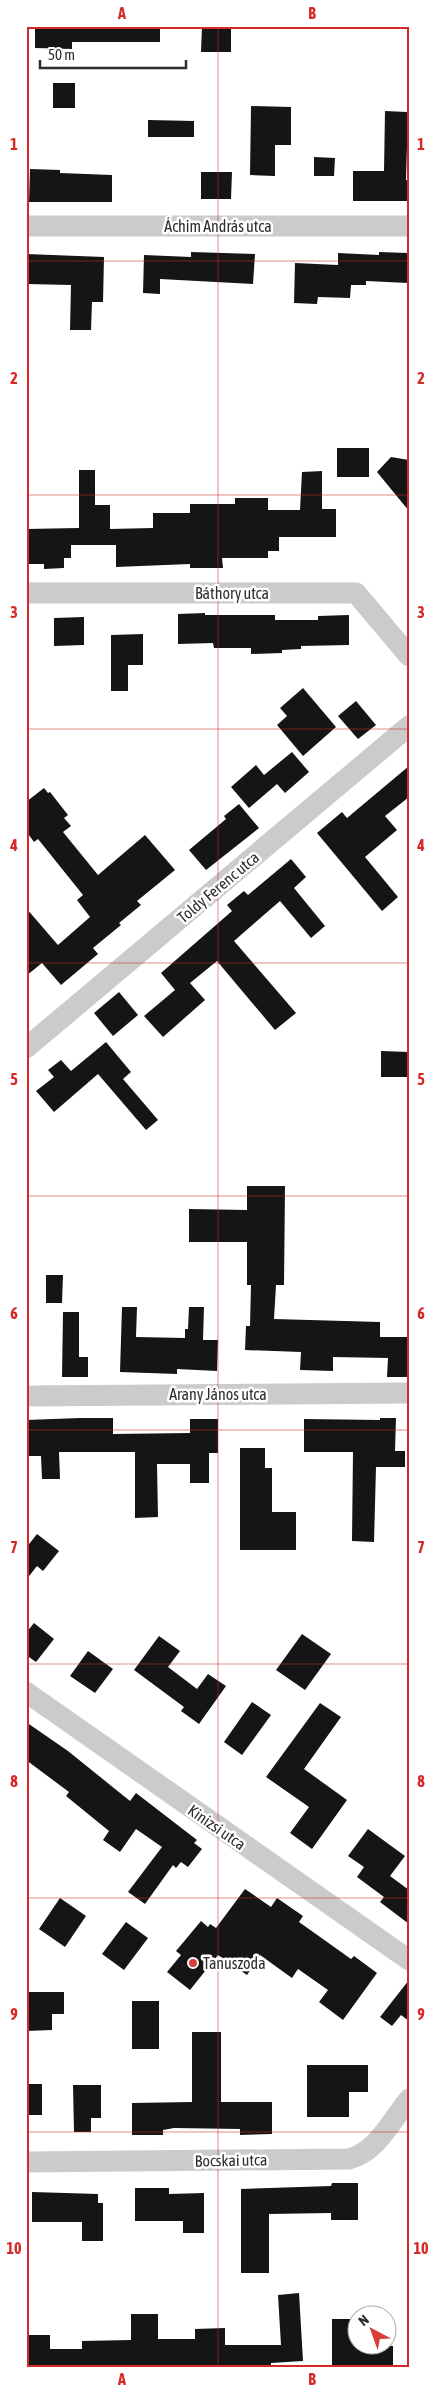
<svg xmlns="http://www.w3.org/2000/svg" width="435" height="2393" viewBox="0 0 435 2393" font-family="'Asap Condensed',sans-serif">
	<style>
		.building { fill: #151515 }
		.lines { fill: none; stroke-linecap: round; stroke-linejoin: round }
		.street { stroke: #cbcbcb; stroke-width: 21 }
		.grid { fill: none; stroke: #d62828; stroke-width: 1; stroke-opacity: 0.55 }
		.poi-dot { fill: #da3d3a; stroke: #fff; stroke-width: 2 }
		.labels { text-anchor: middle; stroke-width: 5; stroke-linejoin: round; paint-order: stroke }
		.street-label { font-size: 16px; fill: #2e2e2e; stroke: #fff }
		.poi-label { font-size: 16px; fill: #2e2e2e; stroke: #fff; text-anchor: start }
		.neatline { fill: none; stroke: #d62828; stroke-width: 2 }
		.grid-label { font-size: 16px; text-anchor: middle; font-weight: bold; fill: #d62828 }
	</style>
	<rect width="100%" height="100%" fill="#fff"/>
	<g class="building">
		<polygon points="35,26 160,26 160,42 72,42 72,49 35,48"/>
		<polygon points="202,26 231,26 231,52 201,52"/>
		<rect x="53" y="83" width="22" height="25"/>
		<polygon points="251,106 291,107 291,145 275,145 275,176 250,175"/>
		<polygon points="385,111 407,112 409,147 407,146 406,180 409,181 409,201 353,201 353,171 384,171"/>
		<polygon points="148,120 194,121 194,137 148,137"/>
		<polygon points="314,157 335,158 334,176 314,176"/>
		<polygon points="30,169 60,170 60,173 112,175 112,202 29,202"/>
		<polygon points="201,172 232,172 231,199 201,199"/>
		<polygon points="191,252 255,254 253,284 160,279 160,294 143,293 144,255 191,257"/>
		<polygon points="379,252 408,253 408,283 366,281 366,285 351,285 350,298 318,297 317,304 294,303 295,263 338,265 338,253 379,255"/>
		<polygon points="26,254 104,257 103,302 92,302 91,330 70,330 71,285 26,284"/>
		<rect x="337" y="448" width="32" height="29"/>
		<polygon points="391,457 409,460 409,511 377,472"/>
		<polygon points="79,470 95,470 95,505 110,505 110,529 153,528 153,513 190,513 190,504 235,504 235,498 268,498 268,510 300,510 302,472 322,471 322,509 336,509 336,537 279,537 279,551 268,551 268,558 222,558 223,568 190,568 190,564 116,567 116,545 71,545 71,558 64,558 64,568 44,569 44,564 26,564 26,529 79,528"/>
		<polygon points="205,613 205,615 275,615 275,620 318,620 318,616 349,615 349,645 301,646 301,649 282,650 282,653 251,654 251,648 214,648 213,643 178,644 178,614"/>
		<polygon points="84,617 84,645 54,646 54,618"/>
		<polygon points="143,634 143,665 128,665 128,691 111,691 111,635"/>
		<polygon points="303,688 336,727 303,756 277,725 287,716 280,708"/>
		<polygon points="356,701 376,725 358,739 338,716"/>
		<polygon points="292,752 309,772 285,793 277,784 249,808 231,787 256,765 264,775"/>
		<polygon points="409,766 409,797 385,816 397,830 365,857 398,897 382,911 317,833 342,812 347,818"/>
		<polygon points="44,788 48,793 50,792 68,815 64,818 71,826 63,832 98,875 145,835 175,870 137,901 141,905 119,923 121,925 93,948 98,954 61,985 42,963 26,976 26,908 58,945 90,917 77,900 83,895 38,839 34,842 26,831 26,802"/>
		<polygon points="239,804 259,828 206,870 189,850 226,819 224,816"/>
		<polygon points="291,859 306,877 294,888 325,926 311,938 280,901 234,941 296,1013 275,1030 217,961 190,983 205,1000 163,1037 144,1016 175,990 161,973 232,911 227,905 244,891 248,895"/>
		<polygon points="119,992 138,1015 113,1036 94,1013"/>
		<polygon points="106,1042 131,1072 123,1079 158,1120 146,1130 98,1074 54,1112 36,1091 54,1077 48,1070 61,1060 71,1071"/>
		<polygon points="381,1051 409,1052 409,1077 381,1077"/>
		<polygon points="247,1186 285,1186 284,1285 276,1285 274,1319 380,1322 380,1337 409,1337 409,1377 387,1377 388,1358 333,1357 333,1371 300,1370 301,1352 245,1350 246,1326 250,1326 251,1285 247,1285 247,1242 189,1242 189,1209 247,1210"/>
		<polygon points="46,1275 63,1275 62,1303 46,1303"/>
		<polygon points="122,1307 137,1307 136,1337 185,1338 185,1329 188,1329 189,1307 204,1307 203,1340 218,1340 217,1371 177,1369 177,1374 120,1372"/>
		<polygon points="63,1312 79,1312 79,1357 88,1357 88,1377 62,1377"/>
		<polygon points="80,1418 113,1418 113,1434 190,1433 190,1419 218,1419 218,1453 209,1453 209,1483 190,1483 190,1464 157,1464 158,1517 135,1518 135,1452 59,1452 60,1479 42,1479 41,1456 27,1456 26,1420"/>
		<polygon points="380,1418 396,1418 395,1451 405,1451 405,1467 376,1467 374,1542 352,1541 353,1452 304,1452 304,1419 380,1420"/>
		<polygon points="240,1448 265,1448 265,1468 272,1468 272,1512 296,1512 296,1550 240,1550"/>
		<polygon points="37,1534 59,1551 43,1571 37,1566 26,1580 26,1548"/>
		<polygon points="34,1623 54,1639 36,1662 26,1655 26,1633"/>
		<polygon points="302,1634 331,1654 305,1690 276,1670"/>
		<polygon points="159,1636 180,1651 168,1667 197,1689 208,1674 226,1686 199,1724 181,1711 184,1707 134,1670"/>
		<polygon points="88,1651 113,1669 95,1693 70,1676"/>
		<polygon points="252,1702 271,1715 242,1755 224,1742"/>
		<polygon points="320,1703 341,1717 304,1769 347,1800 312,1849 290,1833 309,1807 266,1777"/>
		<polygon points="26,1722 68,1751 130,1801 136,1793 197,1840 194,1843 202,1849 188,1867 181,1862 176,1868 173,1865 145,1904 128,1892 162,1847 136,1829 120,1852 103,1840 109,1831 66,1796 69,1792 26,1760"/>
		<polygon points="368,1829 405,1856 390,1876 409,1890 409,1924 380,1902 384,1897 357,1877 364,1867 348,1856"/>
		<polygon points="245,1889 271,1907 277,1898 303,1916 299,1922 351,1959 354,1956 377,1973 343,2020 319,2002 328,1990 298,1969 292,1978 260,1955 247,1975 218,1955 190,1990 167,1972 181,1955 176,1951 201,1921 208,1927 210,1924 216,1928"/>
		<polygon points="60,1898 86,1916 65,1947 39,1929"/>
		<polygon points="126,1922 148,1938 124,1970 102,1954"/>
		<polygon points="409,1980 409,2021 401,2015 392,2026 380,2017"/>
		<polygon points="26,1992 64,1992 64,2014 52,2014 52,2030 26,2031"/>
		<rect x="132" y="2001" width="27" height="48"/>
		<polygon points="192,2032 221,2032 221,2102 272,2102 272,2134 240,2135 240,2129 174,2128 163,2130 163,2135 132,2135 132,2103 192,2102"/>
		<polygon points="307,2065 368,2065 368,2092 349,2092 349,2117 307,2117"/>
		<rect x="26" y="2084" width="16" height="31"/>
		<polygon points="73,2085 101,2085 101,2118 91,2118 91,2132 74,2132"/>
		<polygon points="332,2183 358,2183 358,2220 331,2220 331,2213 269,2214 269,2273 241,2273 241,2189 331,2186"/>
		<polygon points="135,2188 169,2188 169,2194 204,2193 204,2233 183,2233 183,2221 135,2221"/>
		<polygon points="32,2192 98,2194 98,2203 103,2203 103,2241 82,2241 82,2222 32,2222"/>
		<polygon points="299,2293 303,2361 271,2363 271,2367 29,2367 29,2335 50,2335 50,2349 82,2349 82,2341 131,2340 131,2314 158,2314 158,2339 195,2339 195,2329 225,2328 225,2345 281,2345 278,2295"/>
		<polygon points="332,2319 358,2319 358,2346 393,2346 393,2367 332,2367"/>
	</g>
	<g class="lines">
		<g class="street">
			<polyline points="26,226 409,226"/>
			<polyline points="26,593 356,593 409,656"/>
			<polyline points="26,1048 409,726"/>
			<polyline points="26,1396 409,1393"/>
			<polyline points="26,1692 409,1960"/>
			<path d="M26,2162L349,2159C377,2152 392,2120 409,2099"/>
		</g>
	</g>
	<path class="grid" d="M218,26V2367M26,261H409M26,495H409M26,729H409M26,963H409M26,1196H409M26,1430H409M26,1664H409M26,1898H409M26,2132H409"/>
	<circle class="poi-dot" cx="193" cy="1963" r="5"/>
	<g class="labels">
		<g class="street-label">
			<text x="218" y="232">Áchim András utca</text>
			<text x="232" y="599">Báthory utca</text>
			<text transform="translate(218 887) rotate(-40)" y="6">Toldy Ferenc utca</text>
			<text x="218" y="1400">Arany János utca</text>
			<text transform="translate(217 1827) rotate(35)" y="6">Kinizsi utca</text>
			<text transform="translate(231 2160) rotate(-1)" y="6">Bocskai utca</text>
		</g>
		<g class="poi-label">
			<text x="203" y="1969">Tanuszoda</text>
		</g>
	</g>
	<rect width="435" height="2393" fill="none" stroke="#ffffff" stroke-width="55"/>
	<g transform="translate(372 2330) rotate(319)"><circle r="24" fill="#ffffff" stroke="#ababab"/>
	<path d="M0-4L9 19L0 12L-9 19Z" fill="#da3d3a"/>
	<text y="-8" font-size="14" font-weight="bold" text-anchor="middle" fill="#2e2e2e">N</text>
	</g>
	<path d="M40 60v8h146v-8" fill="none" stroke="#2e2e2e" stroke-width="2.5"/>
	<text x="48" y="60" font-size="15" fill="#2e2e2e" stroke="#ffffff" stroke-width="4" paint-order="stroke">50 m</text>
	<rect x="28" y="28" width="380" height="2338" class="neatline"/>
	<g class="grid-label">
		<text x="122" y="19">A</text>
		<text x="312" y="19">B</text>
		<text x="14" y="150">1</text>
		<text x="421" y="150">1</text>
		<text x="14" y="384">2</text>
		<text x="421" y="384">2</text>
		<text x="14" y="618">3</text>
		<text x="421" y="618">3</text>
		<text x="14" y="851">4</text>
		<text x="421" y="851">4</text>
		<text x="14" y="1085">5</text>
		<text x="421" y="1085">5</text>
		<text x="14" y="1319">6</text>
		<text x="421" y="1319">6</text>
		<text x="14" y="1553">7</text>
		<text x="421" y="1553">7</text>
		<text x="14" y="1787">8</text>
		<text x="421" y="1787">8</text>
		<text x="14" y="2020">9</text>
		<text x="421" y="2020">9</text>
		<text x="14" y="2254">10</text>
		<text x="421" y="2254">10</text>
		<text x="122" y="2385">A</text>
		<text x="312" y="2385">B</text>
	</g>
</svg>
